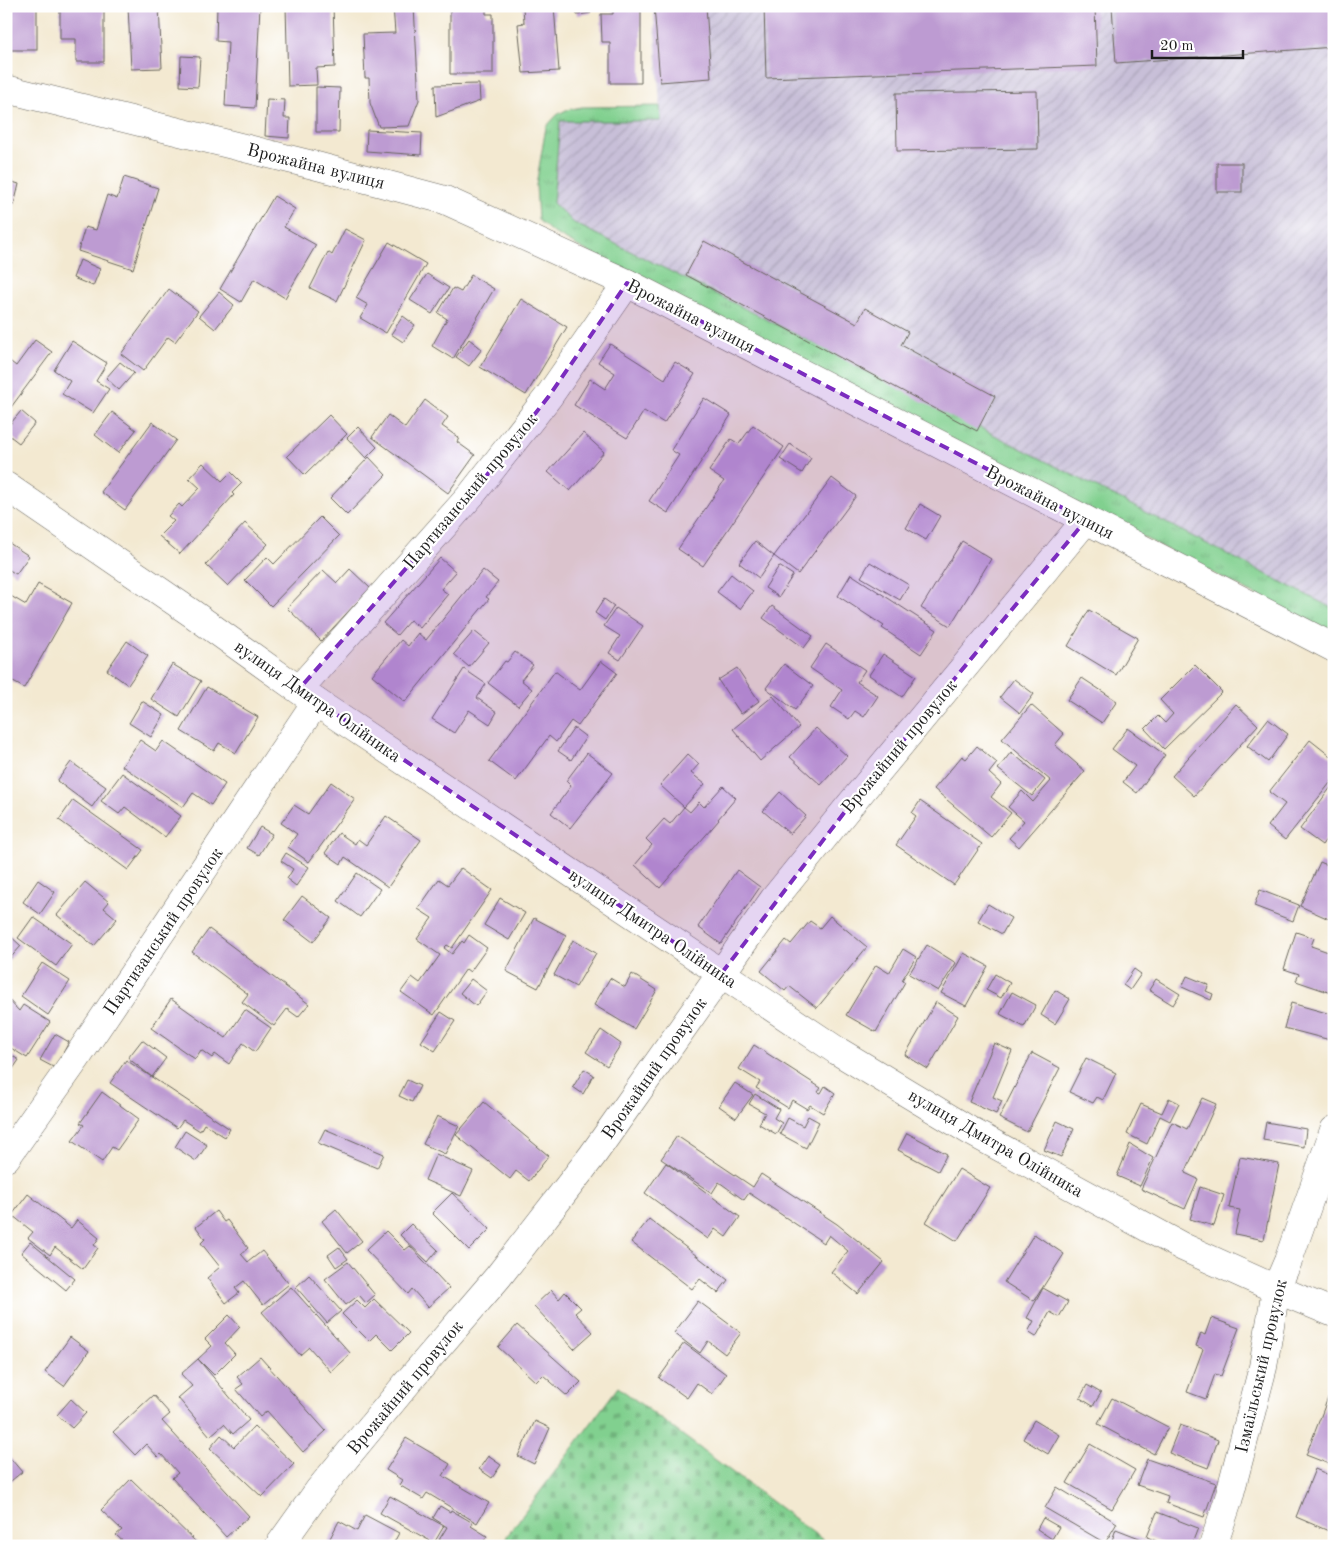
<svg xmlns="http://www.w3.org/2000/svg" width="1340" height="1552" viewBox="0 0 1340 1552" font-family="'Old Standard TT',serif">
	<style>
		.industrial { fill: url(#industrial-furrows) }
		.grass { fill: url(#grass-tufts); stroke: #4e7656 }
		.cemetery { fill: url(#cemetery-stones); stroke: #4e7656 }
		.building { fill: #bd9bd2 }
		.lines { fill: none; stroke-linecap: round; stroke-linejoin: round }
		.street-casing { stroke: #67645b; stroke-width: 29 }
		.street { stroke: #fff; stroke-width: 28 }
		.marked { fill: #7b2cbf; fill-opacity: 0.2; stroke: #7b2cbf; stroke-width: 4; stroke-dasharray: 10 6; stroke-linejoin: round }
		.labels { text-anchor: middle; stroke-width: 4.5; stroke-linejoin: round; paint-order: stroke }
		.street-label { font-size: 18px; fill: #1c1c1c; stroke: #fff }
	</style>
	<defs>
		<pattern id="industrial-furrows" width="10" height="10" patternUnits="userSpaceOnUse" patternTransform="scale(1.25)"><rect width="10" height="10" fill="#c8bfd8"/><path d="M-1 1l2-2M0 10L10 0M9 11l2-2" fill="none" stroke="#aba4b9"/></pattern>
		<pattern id="grass-tufts" width="24" height="20" patternUnits="userSpaceOnUse" patternTransform="scale(1.25)"><rect width="24" height="20" fill="#81d08f"/><path d="M3 7l-1-3M5 7V3M7 7l1-3M15 17l-1-3M17 17v-4M19 17l1-3" fill="none" stroke="#6fb27b"/></pattern>
		<pattern id="cemetery-stones" width="16" height="16" patternUnits="userSpaceOnUse" patternTransform="scale(1.25)"><rect width="16" height="16" fill="#81d08f"/><path d="M2 7V4a2 2 0 0 1 4 0v3zM10 15v-3a2 2 0 0 1 4 0v3z" fill="#6fb27b"/></pattern>
	</defs>
	<rect width="100%" height="100%" fill="#fff"/>
	<filter id="ink" filterUnits="userSpaceOnUse"><feTurbulence type="fractalNoise" baseFrequency=".02" numOctaves="2"/><feDisplacementMap in="SourceGraphic" scale="10" xChannelSelector="R" yChannelSelector="G"/><feConvolveMatrix kernelMatrix="1 2 1 2 8 2 1 2 1" color-interpolation-filters="sRGB"/></filter>
	<filter id="wash" filterUnits="userSpaceOnUse"><feTurbulence type="fractalNoise" baseFrequency=".0096" numOctaves="4" result="noise"/><feDisplacementMap in="SourceGraphic" scale="20" xChannelSelector="R" yChannelSelector="G"/><feGaussianBlur stdDeviation="1.12" result="paint"/><feColorMatrix in="noise" values="0 0 0 0 0 0 0 0 0 0 0 0 0 0 0 0 0 1.4 0 .05"/><feComposite in="paint" operator="in"/></filter>
	<g filter="url(#wash)">
		<rect width="100%" height="100%" fill="#f3e9d1"/>
		<polygon class="industrial" points="653,6 1334,6 1334,609 899,386 574,223 553,203 560,121 661,120"/>
		<polygon class="grass" points="660,106 661,121 560,121 553,203 574,223 899,386 1334,609 1334,635 634,277 552,232 538,220 536,185 546,127 557,115 566,110 582,107"/>
		<polygon class="cemetery" points="618,1387 831,1546 504,1546 507,1536"/>
		<g id="blocks">
			<g class="building">
				<rect x="6" y="6" width="31" height="44"/>
				<polygon points="60,6 104,6 104,62 76,62 76,39 60,39"/>
				<polygon points="128,6 159,6 162,68 131,69"/>
				<polygon points="217,6 260,6 255,108 225,106 228,42 216,41"/>
				<polygon points="286,6 333,6 335,67 316,68 317,85 288,86"/>
				<polygon points="393,6 414,6 419,100 409,126 379,127 370,103 369,78 365,78 363,34 395,33"/>
				<polygon points="450,6 486,6 486,14 493,14 493,74 450,74"/>
				<polygon points="523,6 554,6 559,71 523,73 518,24 524,23"/>
				<polygon points="576,6 591,6 591,13 577,15"/>
				<polygon points="613,6 641,6 641,83 610,83 610,42 602,42 601,14 613,14"/>
				<polygon points="654,6 706,6 711,78 660,82"/>
				<polygon points="764,6 1095,6 1097,66 766,78"/>
				<polygon points="1334,6 1334,47 1116,63 1112,7"/>
				<polygon points="181,56 200,57 198,87 180,86"/>
				<polygon points="479,84 480,101 436,117 435,85"/>
				<polygon points="316,87 340,88 339,132 316,132"/>
				<polygon points="1037,91 1038,149 897,151 896,93"/>
				<polygon points="267,99 285,100 284,118 290,118 289,138 265,136"/>
				<polygon points="367,130 422,133 421,155 366,151"/>
				<rect x="1217" y="163" width="25" height="29"/>
				<polygon points="124,177 158,188 133,269 78,251 85,227 96,230 107,195 117,199"/>
				<polygon points="6,180 19,184 14,205 6,202"/>
				<polygon points="274,196 295,209 284,227 316,245 285,298 254,279 241,302 220,289"/>
				<polygon points="345,229 366,240 337,301 310,288 328,252 332,255"/>
				<polygon points="704,241 857,323 865,308 908,332 901,345 995,396 977,431 686,275"/>
				<polygon points="389,242 426,264 386,333 360,318 368,305 356,298"/>
				<polygon points="80,260 100,269 93,286 73,278"/>
				<polygon points="427,274 449,288 432,314 410,300"/>
				<polygon points="471,275 494,289 453,359 432,346 447,319 438,313 453,288 461,292"/>
				<polygon points="169,289 198,311 175,342 168,337 143,371 121,354"/>
				<polygon points="219,292 234,305 215,329 199,316"/>
				<polygon points="521,299 567,327 526,395 480,367"/>
				<polygon points="403,316 415,325 403,342 391,334"/>
				<polygon points="469,339 482,349 469,366 456,357"/>
				<polygon points="35,340 52,352 6,414 6,358 16,366"/>
				<polygon points="72,341 107,363 96,381 109,389 93,413 62,394 70,381 54,370"/>
				<polygon points="610,344 665,379 675,362 695,374 664,423 644,411 627,438 574,405 590,379 605,389 615,373 598,362"/>
				<polygon points="120,362 134,373 119,390 106,378"/>
				<polygon points="704,398 731,415 668,513 649,501 679,455 671,450"/>
				<polygon points="425,400 448,417 442,426 459,438 457,442 475,455 448,493 372,437 388,415 405,428"/>
				<polygon points="21,411 35,423 19,443 6,433 6,429"/>
				<polygon points="112,412 136,430 118,453 95,435"/>
				<polygon points="329,415 347,434 305,475 287,456"/>
				<polygon points="152,422 176,440 125,510 101,492"/>
				<polygon points="753,425 784,447 703,566 678,549 724,481 709,471 731,439 739,444"/>
				<polygon points="358,427 377,447 366,458 347,438"/>
				<polygon points="583,433 604,452 570,491 548,472"/>
				<polygon points="790,444 811,458 802,473 780,459"/>
				<polygon points="369,457 386,475 347,515 330,498"/>
				<polygon points="203,463 222,481 231,472 242,483 232,493 234,495 180,554 159,536 174,521 168,516 179,504 182,507 200,488 189,478"/>
				<polygon points="832,478 856,496 798,574 774,556"/>
				<polygon points="920,504 940,516 926,540 906,528"/>
				<polygon points="320,517 339,536 271,606 245,580 267,557 274,564"/>
				<polygon points="245,523 268,544 228,586 206,565"/>
				<polygon points="6,541 29,556 16,574 6,568"/>
				<polygon points="755,541 774,556 759,578 739,563"/>
				<polygon points="962,541 991,559 950,626 921,608"/>
				<polygon points="440,558 456,572 441,589 448,594 420,628 410,620 397,635 383,623"/>
				<polygon points="870,562 909,585 900,600 861,577"/>
				<polygon points="779,566 793,575 779,597 765,588"/>
				<polygon points="350,569 370,588 321,641 287,608 323,570 337,583"/>
				<polygon points="483,570 498,582 486,597 489,599 405,702 372,675 401,640 408,646 418,633 426,640"/>
				<polygon points="731,574 753,591 740,609 717,592"/>
				<polygon points="851,574 937,630 921,654 882,628 884,626 838,596"/>
				<polygon points="38,584 72,603 24,688 6,678 6,599 9,595 26,605"/>
				<polygon points="604,599 614,606 605,620 595,613"/>
				<polygon points="772,606 813,636 804,648 763,618"/>
				<polygon points="616,608 643,626 620,660 609,653 620,636 604,626"/>
				<polygon points="1089,610 1138,638 1116,675 1068,646"/>
				<polygon points="474,631 489,643 469,667 454,654"/>
				<polygon points="127,641 148,656 128,685 107,670"/>
				<polygon points="826,644 865,670 857,682 878,696 864,717 855,711 849,719 831,707 842,690 810,668"/>
				<polygon points="515,652 533,665 521,680 532,689 518,706 488,683 505,661 507,662"/>
				<polygon points="883,654 916,676 902,697 869,675"/>
				<polygon points="601,661 617,673 578,726 571,721 556,742 549,736 516,781 489,761 555,671 580,690"/>
				<polygon points="172,664 201,681 179,717 151,699"/>
				<polygon points="784,664 813,686 795,710 766,688"/>
				<polygon points="1195,665 1222,692 1164,749 1145,729 1158,716 1165,723 1173,714 1160,700"/>
				<polygon points="737,668 759,701 741,714 718,680"/>
				<polygon points="464,669 486,684 477,698 497,712 490,724 469,710 454,733 432,719"/>
				<polygon points="1082,678 1117,701 1102,723 1067,700"/>
				<polygon points="1014,679 1034,694 1020,713 1000,697"/>
				<polygon points="207,687 258,717 236,753 219,743 214,751 181,731"/>
				<polygon points="773,696 799,727 760,761 733,729"/>
				<polygon points="142,701 164,715 151,737 129,723"/>
				<polygon points="1236,704 1258,725 1194,796 1172,776"/>
				<polygon points="1031,705 1064,734 1055,745 1085,771 1019,847 1009,838 1024,821 1008,807 1022,791 1033,802 1051,781 1002,739"/>
				<polygon points="1268,719 1288,734 1268,762 1247,746"/>
				<polygon points="574,728 586,737 571,760 558,751"/>
				<polygon points="816,728 847,756 821,785 790,757"/>
				<polygon points="1128,728 1165,755 1137,793 1123,782 1135,766 1112,749"/>
				<polygon points="140,740 156,751 163,741 225,784 211,805 193,793 183,807 122,766"/>
				<polygon points="1310,740 1334,759 1334,778 1285,840 1268,826 1285,804 1269,792"/>
				<polygon points="977,746 997,763 989,773 1001,784 991,797 1011,813 991,837 934,789 962,756 966,759"/>
				<polygon points="1011,752 1045,780 1032,796 998,769"/>
				<polygon points="587,753 613,773 570,828 551,813 571,786 566,781"/>
				<polygon points="688,754 699,764 691,773 705,784 684,807 660,785"/>
				<polygon points="71,762 106,787 92,807 57,781"/>
				<polygon points="122,773 181,816 165,837 125,807 119,814 101,801"/>
				<polygon points="331,782 355,799 309,862 288,847 297,834 281,823 294,805 308,814"/>
				<polygon points="1334,783 1334,828 1322,845 1300,829"/>
				<polygon points="723,786 736,798 718,819 719,820 660,888 635,865 652,845 646,839 664,819 670,824 684,807 690,812 699,802 704,807"/>
				<polygon points="780,792 806,816 790,834 763,811"/>
				<polygon points="73,800 143,850 128,870 59,820"/>
				<polygon points="920,801 982,844 954,885 896,845 916,816 912,813"/>
				<polygon points="386,816 421,840 388,887 345,857 341,864 325,853 339,833 355,844 358,839 366,845"/>
				<polygon points="260,827 272,834 259,855 247,848"/>
				<polygon points="286,853 309,867 296,886 287,879 293,869 281,861"/>
				<polygon points="1320,862 1334,868 1334,915 1331,920 1300,906"/>
				<polygon points="461,868 492,890 452,948 447,945 444,948 452,954 462,941 464,943 469,935 487,948 470,972 466,969 434,1015 401,992 412,977 420,983 440,955 417,939 432,918 418,909 439,879 448,885"/>
				<polygon points="737,870 760,887 721,944 698,927"/>
				<polygon points="357,873 380,889 360,917 338,901"/>
				<polygon points="38,880 55,892 40,914 23,902"/>
				<polygon points="85,882 109,902 104,908 117,919 94,946 57,915"/>
				<polygon points="1260,890 1299,905 1293,921 1254,906"/>
				<polygon points="302,896 331,918 313,942 284,920"/>
				<polygon points="500,898 525,913 509,940 484,925"/>
				<polygon points="988,904 1011,918 1002,934 978,921"/>
				<polygon points="830,916 867,947 817,1008 789,986 785,991 761,971 786,940 791,944 810,921 820,928"/>
				<polygon points="33,917 72,944 56,966 18,938"/>
				<polygon points="534,918 566,935 538,988 506,971"/>
				<polygon points="209,929 309,1004 298,1017 287,1009 274,1026 242,1002 248,994 192,952"/>
				<polygon points="6,932 21,946 6,963"/>
				<polygon points="1296,932 1314,938 1311,946 1334,954 1334,994 1296,981 1299,974 1284,969"/>
				<polygon points="573,940 596,953 576,987 554,975"/>
				<polygon points="927,945 956,963 938,991 909,974"/>
				<polygon points="903,949 916,957 902,980 905,982 876,1032 846,1015 876,965 889,973"/>
				<polygon points="964,953 988,966 966,1006 941,993"/>
				<polygon points="42,963 70,981 48,1015 21,996"/>
				<polygon points="1134,969 1141,974 1130,990 1123,985"/>
				<polygon points="632,974 657,990 634,1029 594,1005 610,978 625,987"/>
				<polygon points="995,974 1010,983 1001,998 986,990"/>
				<polygon points="1187,976 1209,985 1206,991 1213,994 1211,1000 1182,987"/>
				<polygon points="471,979 487,991 476,1006 460,993"/>
				<polygon points="1156,979 1180,994 1173,1005 1149,990"/>
				<polygon points="1055,990 1070,999 1055,1024 1041,1015"/>
				<polygon points="1012,992 1036,1005 1024,1027 1000,1014"/>
				<polygon points="6,997 19,1011 23,1005 50,1022 27,1058 6,1045"/>
				<polygon points="171,999 226,1038 245,1010 271,1028 255,1052 243,1043 229,1064 215,1054 212,1058 201,1050 195,1059 151,1028"/>
				<polygon points="936,1002 958,1016 928,1069 905,1055"/>
				<polygon points="1291,1003 1334,1015 1334,1041 1284,1028"/>
				<polygon points="441,1012 455,1021 435,1051 421,1042"/>
				<polygon points="601,1030 621,1044 607,1066 586,1052"/>
				<polygon points="55,1034 69,1042 55,1068 40,1060"/>
				<polygon points="142,1040 166,1058 152,1077 128,1058"/>
				<polygon points="994,1043 1012,1051 993,1097 1002,1101 996,1114 969,1102"/>
				<polygon points="754,1045 821,1088 818,1092 821,1093 825,1086 835,1093 823,1113 810,1105 807,1109 792,1100 788,1108 756,1088 760,1082 739,1069"/>
				<polygon points="6,1052 19,1060 6,1079"/>
				<polygon points="1032,1053 1060,1068 1027,1132 999,1118"/>
				<polygon points="1086,1058 1116,1073 1103,1100 1097,1097 1093,1103 1069,1092"/>
				<polygon points="126,1060 230,1129 225,1137 204,1124 200,1131 183,1120 177,1128 110,1083"/>
				<polygon points="584,1069 594,1075 583,1094 573,1087"/>
				<polygon points="407,1080 420,1086 412,1102 399,1096"/>
				<polygon points="735,1083 753,1095 736,1118 719,1106"/>
				<polygon points="102,1092 139,1119 117,1150 112,1147 102,1162 72,1141 84,1125 80,1123"/>
				<polygon points="755,1094 779,1109 774,1118 782,1123 776,1134 759,1124 765,1113 749,1104"/>
				<polygon points="1169,1098 1179,1103 1170,1121 1160,1116 1147,1144 1127,1134 1141,1104 1162,1113"/>
				<polygon points="1202,1098 1216,1104 1185,1173 1198,1179 1185,1209 1141,1189 1172,1122 1187,1129"/>
				<polygon points="484,1102 549,1156 529,1181 516,1171 510,1179 456,1135"/>
				<polygon points="437,1116 459,1126 445,1154 423,1144"/>
				<polygon points="808,1116 819,1122 806,1148 780,1134 788,1118 803,1126"/>
				<polygon points="1057,1121 1074,1129 1061,1157 1044,1150"/>
				<polygon points="1266,1122 1306,1129 1304,1147 1263,1140"/>
				<polygon points="325,1129 384,1154 377,1168 318,1143"/>
				<polygon points="185,1131 207,1145 196,1161 175,1147"/>
				<polygon points="907,1133 947,1154 938,1171 898,1150"/>
				<polygon points="677,1136 753,1187 761,1174 837,1224 884,1262 858,1294 831,1272 848,1251 829,1235 824,1243 749,1193 744,1200 719,1182 712,1193 661,1159"/>
				<polygon points="1130,1144 1153,1158 1140,1186 1117,1176"/>
				<polygon points="436,1154 473,1171 461,1196 425,1180"/>
				<polygon points="1240,1157 1279,1164 1264,1240 1235,1234 1240,1210 1229,1208"/>
				<polygon points="666,1163 740,1217 726,1237 715,1229 708,1239 645,1193"/>
				<polygon points="959,1169 990,1188 957,1241 926,1222"/>
				<polygon points="1200,1187 1224,1195 1214,1226 1190,1219"/>
				<polygon points="452,1193 490,1229 469,1250 432,1213"/>
				<polygon points="28,1194 71,1228 77,1220 99,1238 94,1245 98,1248 83,1269 55,1247 50,1255 28,1238 33,1232 12,1215"/>
				<polygon points="336,1209 362,1241 347,1253 322,1221"/>
				<polygon points="216,1211 224,1222 227,1220 248,1248 241,1254 248,1262 262,1251 289,1284 263,1305 244,1281 235,1288 239,1293 226,1303 207,1278 220,1267 201,1243 205,1239 196,1227"/>
				<polygon points="649,1219 728,1280 718,1293 700,1279 692,1289 631,1242"/>
				<polygon points="411,1224 438,1250 428,1262 400,1235"/>
				<polygon points="386,1231 405,1250 410,1246 449,1288 428,1307 412,1289 408,1294 366,1250"/>
				<polygon points="1034,1234 1064,1254 1034,1301 1004,1282"/>
				<polygon points="30,1242 75,1279 66,1290 21,1253"/>
				<polygon points="339,1247 348,1259 336,1267 328,1255"/>
				<polygon points="348,1262 375,1295 366,1303 359,1295 346,1305 325,1279"/>
				<polygon points="309,1275 341,1311 327,1323 296,1287"/>
				<polygon points="291,1287 351,1354 331,1372 309,1347 300,1355 262,1312"/>
				<polygon points="1043,1288 1068,1302 1059,1317 1050,1312 1036,1337 1028,1332 1034,1321 1027,1318"/>
				<polygon points="551,1290 559,1299 565,1292 581,1308 575,1313 593,1332 574,1349 534,1306"/>
				<polygon points="374,1299 409,1333 392,1350 376,1334 369,1341 342,1314 357,1300 365,1308"/>
				<polygon points="698,1301 741,1333 725,1354 708,1341 700,1353 674,1333"/>
				<polygon points="229,1315 240,1327 225,1343 235,1354 214,1375 198,1359 212,1346 205,1339"/>
				<polygon points="1211,1318 1239,1328 1221,1376 1215,1374 1206,1399 1187,1392 1203,1349 1196,1346 1201,1333 1205,1335"/>
				<polygon points="517,1325 581,1382 567,1396 543,1375 536,1382 498,1347"/>
				<polygon points="70,1337 89,1351 64,1386 45,1372"/>
				<polygon points="684,1343 726,1374 712,1394 697,1383 687,1398 659,1378"/>
				<polygon points="260,1357 326,1431 303,1452 267,1411 260,1417 236,1389 243,1384 237,1377"/>
				<polygon points="198,1359 249,1420 233,1434 224,1424 210,1436 178,1398 192,1386 181,1374"/>
				<polygon points="1087,1385 1101,1393 1093,1406 1080,1398"/>
				<polygon points="1331,1390 1334,1391 1334,1466 1306,1455"/>
				<polygon points="153,1395 170,1414 162,1421 249,1516 226,1537 172,1478 178,1473 161,1454 158,1457 146,1444 135,1455 113,1432"/>
				<polygon points="1112,1398 1168,1427 1154,1454 1098,1424"/>
				<polygon points="71,1399 86,1413 72,1428 57,1415"/>
				<polygon points="1034,1420 1059,1435 1048,1454 1023,1439"/>
				<polygon points="535,1421 550,1428 534,1464 518,1456"/>
				<polygon points="1180,1425 1218,1440 1208,1468 1169,1453"/>
				<polygon points="254,1426 294,1464 262,1497 210,1448 221,1435 234,1447"/>
				<polygon points="406,1438 450,1464 443,1476 489,1503 477,1523 427,1493 423,1499 399,1485 402,1480 386,1470"/>
				<polygon points="1090,1444 1135,1470 1112,1509 1067,1483"/>
				<polygon points="6,1453 22,1472 6,1485"/>
				<polygon points="488,1456 501,1465 492,1478 479,1469"/>
				<polygon points="1147,1459 1216,1483 1204,1517 1166,1503 1168,1496 1137,1485"/>
				<polygon points="1315,1469 1334,1477 1334,1525 1331,1532 1296,1517"/>
				<polygon points="131,1479 198,1544 196,1546 128,1546 116,1535 122,1530 101,1510"/>
				<polygon points="1057,1487 1117,1523 1105,1543 1045,1508"/>
				<polygon points="390,1496 444,1526 434,1543 380,1513"/>
				<polygon points="440,1506 450,1512 451,1510 473,1523 471,1526 487,1536 484,1541 492,1546 449,1546 439,1540 447,1527 433,1518"/>
				<polygon points="1157,1512 1198,1528 1191,1546 1168,1546 1147,1537"/>
				<polygon points="365,1515 399,1533 392,1546 326,1546 339,1521 357,1531"/>
				<polygon points="1043,1518 1059,1527 1052,1539 1037,1529"/>
				<polygon points="1116,1529 1160,1546 1110,1546"/>
			</g>
		</g>
	</g>
	<g filter="url(#ink)">
		<use href="#blocks" fill-opacity="0" stroke="#67645b" stroke-width="1"/>
		<g class="lines">
			<g class="street-casing">
				<g id="street">
					<polyline points="6,89 317,166 445,200 627,283 1334,648"/>
					<polyline points="6,486 193,614 316,702 836,1050 972,1132 1183,1247 1276,1289 1334,1313"/>
					<polyline points="299,689 472,494 549,396 627,283"/>
					<polyline points="6,1158 76,1059 316,702"/>
					<polyline points="279,1546 319,1490 408,1382 498,1277 592,1156 774,899 850,805 1086,520"/>
					<polyline points="1213,1546 1228,1501 1263,1367 1276,1289 1288,1261 1334,1130"/>
				</g>
			</g>
			<use href="#street" class="street"/>
		</g>
	</g>
	<path class="marked" d="M627,283L1086,520L850,805L721,974L299,689L472,494L549,396Z"/>
	<g class="labels">
		<g class="street-label">
			<text transform="translate(316 166) rotate(14)" y="6">Врожайна вулиця</text>
			<text transform="translate(691 316) rotate(27)" y="6">Врожайна вулиця</text>
			<text transform="translate(470 491) rotate(-50)" y="6">Партизанський провулок</text>
			<text transform="translate(1050 502) rotate(27)" y="6">Врожайна вулиця</text>
			<text transform="translate(318 701) rotate(35)" y="6">вулиця Дмитра Олійника</text>
			<text transform="translate(899 746) rotate(-50)" y="6">Врожайний провулок</text>
			<text transform="translate(653 928) rotate(34)" y="6">вулиця Дмитра Олійника</text>
			<text transform="translate(163 931) rotate(-56)" y="6">Партизанський провулок</text>
			<text transform="translate(654 1068) rotate(-55)" y="6">Врожайний провулок</text>
			<text transform="translate(996 1143) rotate(30)" y="6">вулиця Дмитра Олійника</text>
			<text transform="translate(1261 1366) rotate(-77)" y="6">Ізмаїльський провулок</text>
			<text transform="translate(405 1387) rotate(-50)" y="6">Врожайний провулок</text>
		</g>
	</g>
	<rect width="1340" height="1552" fill="none" stroke="#fff" stroke-width="25"/>
	<path d="M1152 50v8h91v-8" fill="none" stroke="#1c1c1c" stroke-width="2.5"/>
	<text x="1160" y="50" font-size="15" fill="#1c1c1c" stroke="#ffffff" stroke-width="4" paint-order="stroke">20 m</text>
</svg>
